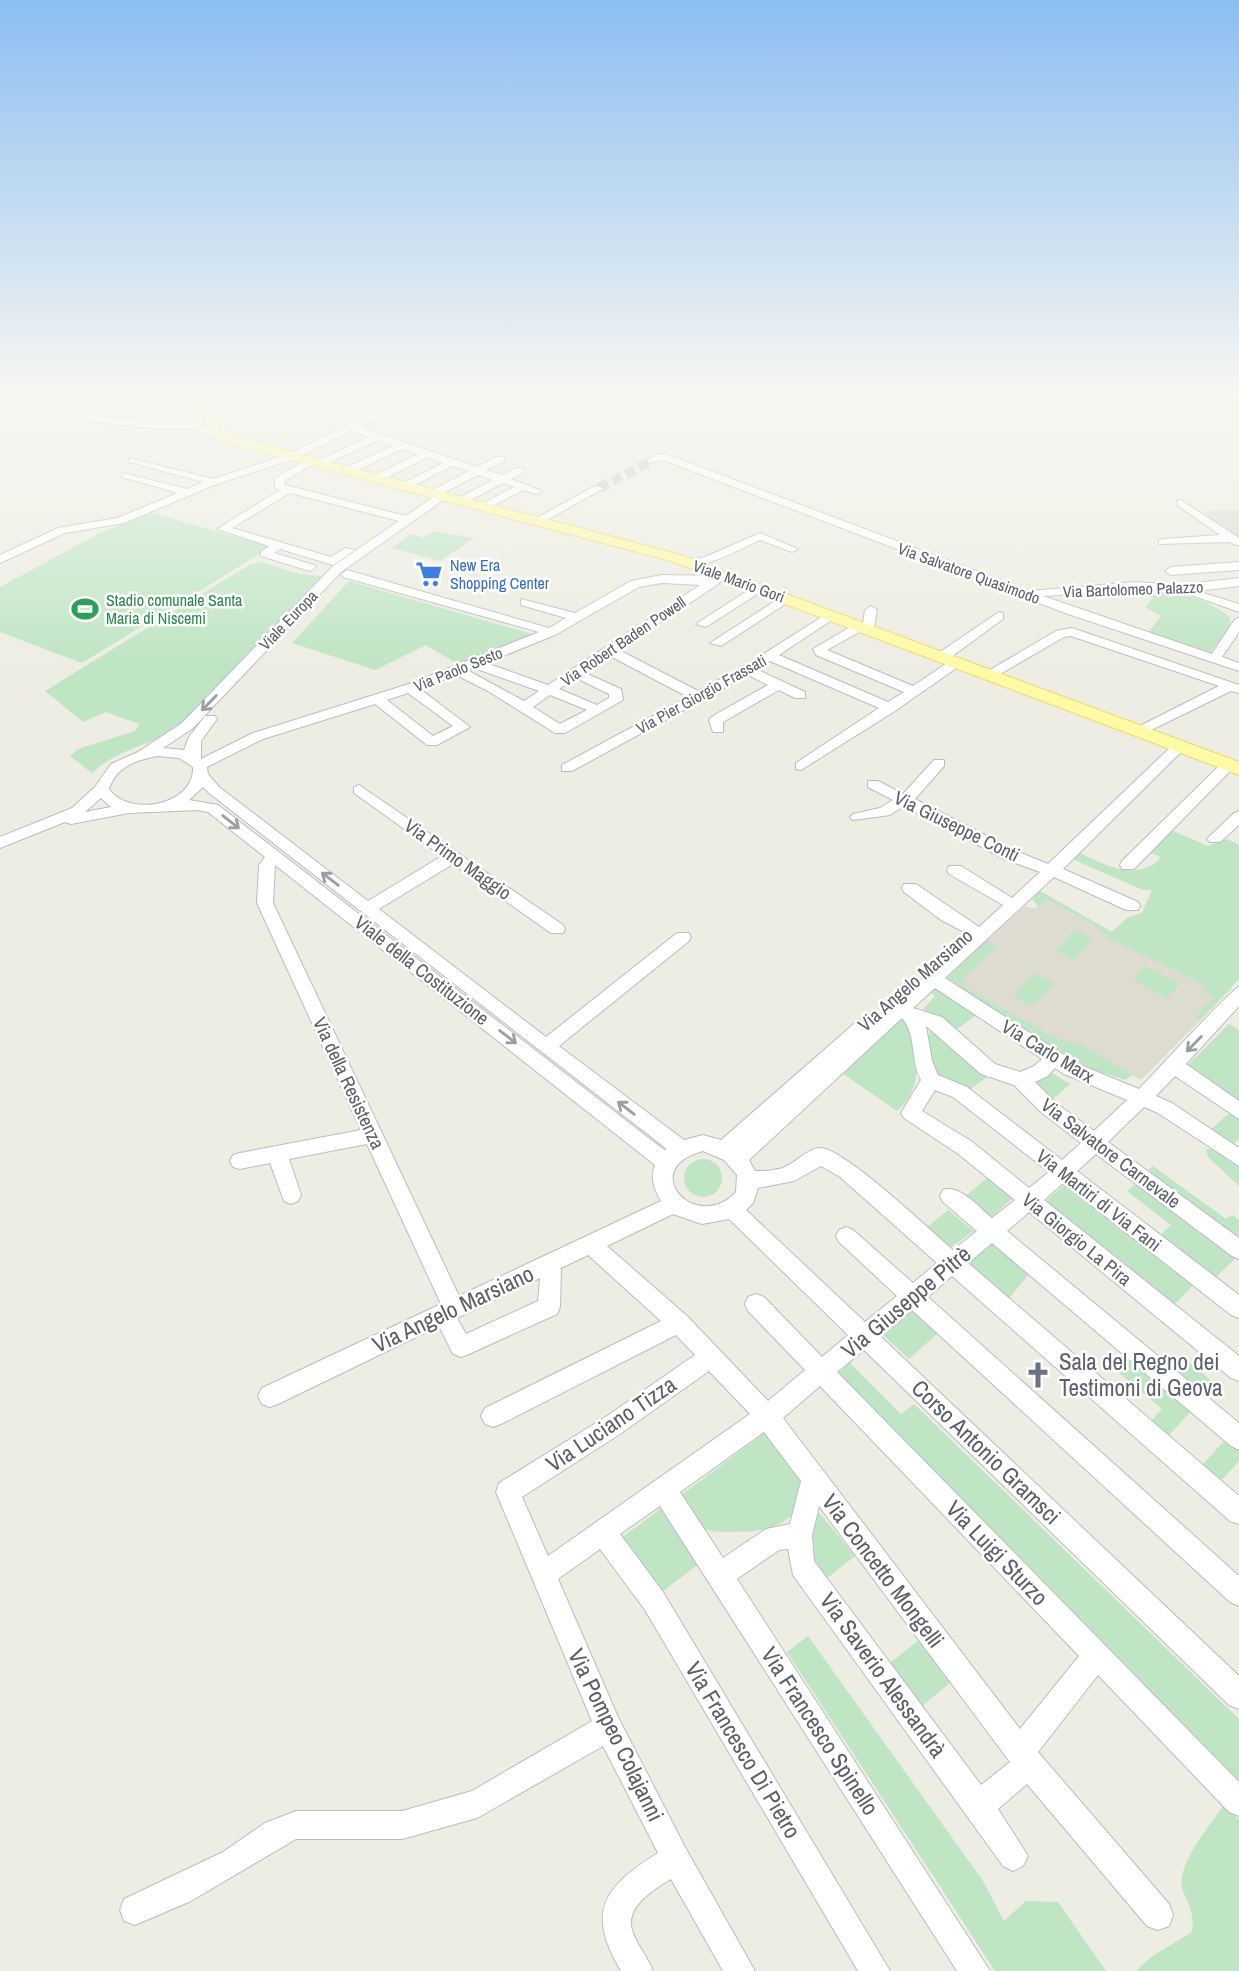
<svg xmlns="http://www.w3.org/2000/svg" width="1239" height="1971" viewBox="0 0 1239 1971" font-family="'Archivo Narrow',sans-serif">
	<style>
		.education { fill: #dedcd1 }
		.green { fill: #c0e5c4 }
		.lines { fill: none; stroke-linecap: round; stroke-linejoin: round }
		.minor-tunnel { stroke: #c9c9c3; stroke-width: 10; stroke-dasharray: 10 5; stroke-linecap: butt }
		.minor-casing { stroke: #bbbcc2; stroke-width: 2 }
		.major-casing { stroke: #f0d75a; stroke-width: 2 }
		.minor { fill: #fff; fill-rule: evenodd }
		.major { fill: #fefaa8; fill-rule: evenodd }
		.oneway { stroke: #9d9ea2 }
		.labels { text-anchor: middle; stroke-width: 5; stroke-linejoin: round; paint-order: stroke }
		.far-shop-label { font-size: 16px; fill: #366cbe; stroke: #fff; text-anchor: start }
		.far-street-label { font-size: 16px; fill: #5b5e64; stroke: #fff }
		.far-leisure-label { font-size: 16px; fill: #27864d; stroke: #fff; text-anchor: start }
		.street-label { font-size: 19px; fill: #5b5e64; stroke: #fff }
		.near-street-label { font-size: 23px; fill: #5b5e64; stroke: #fff }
		.near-worship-label { font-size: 23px; fill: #5b616d; stroke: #fff; text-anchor: start }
	</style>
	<rect width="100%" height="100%" fill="#eeede3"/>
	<g class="education">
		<polygon points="1239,510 1239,540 1204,513 1209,511"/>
		<polygon points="1040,891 1112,932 1117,927 1232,988 1141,1080 1085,1046 1071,1060 946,979 1025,906 1035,909 1038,905 1032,899"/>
	</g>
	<g class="green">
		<polygon points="152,513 271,547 82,663 0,632 0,587 98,534"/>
		<polygon points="433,531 474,538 440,561 392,548 411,534 423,538"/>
		<path d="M260,562L300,574L322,576L175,730C147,746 116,750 92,773L70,756L78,749L135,731L139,724L106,712L83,722L45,691L249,565Z"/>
		<polygon points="349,581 532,634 463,663 456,663 426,645 375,670 292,643"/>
		<path d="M1133,588C1169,589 1201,595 1230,617V627L1210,653L1148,633L1161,616L1145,607L1153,598L1140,595Z"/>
		<path d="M1171,830L1208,846L1227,839L1239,845V979L1200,1020L1195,1017L1213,997L1203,992L1206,986L1109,938L1092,924L1048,899L1038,906L1032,899L1040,891L1112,932L1127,918L1142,913L1152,890H1143L1072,859L1078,852C1104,864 1133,882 1159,860L1160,856L1148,853Z"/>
		<polygon points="1075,930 1093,939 1074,960 1056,951"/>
		<polygon points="987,940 997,946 963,979 963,986 1053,1037 1085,1046 1133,1075 1125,1080 1079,1065 946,979"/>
		<polygon points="1144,966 1179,983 1167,999 1133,979"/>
		<polygon points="1034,973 1054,983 1033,1006 1013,996"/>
		<polygon points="937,986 978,1014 956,1030 923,1009 935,996 930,992"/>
		<path d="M904,1017C923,1043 923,1090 897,1111L842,1073Z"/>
		<polygon points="1229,1024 1239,1030 1239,1104 1186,1067"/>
		<path d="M931,1028L945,1035L987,1077L971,1089C937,1078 921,1069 931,1028Z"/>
		<polygon points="1052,1073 1070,1084 1050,1102 1035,1082"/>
		<polygon points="1231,1112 1239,1118 1239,1139 1233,1144 1211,1129"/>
		<polygon points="1206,1149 1212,1149 1239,1167 1239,1186 1208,1157"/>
		<circle cx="703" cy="1178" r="19"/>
		<polygon points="1153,1166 1226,1219 1232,1215 1239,1220 1239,1240 1148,1170"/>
		<polygon points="987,1178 1015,1196 988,1220 963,1198"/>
		<polygon points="1138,1182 1237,1257 1215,1278 1160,1235 1171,1225 1127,1191"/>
		<polygon points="1064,1185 1194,1284 1174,1305 1044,1203"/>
		<polygon points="948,1210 974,1231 950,1248 926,1228"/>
		<polygon points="992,1243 1029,1274 1008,1300 966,1264"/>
		<polygon points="910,1309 937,1334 909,1359 882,1334"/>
		<polygon points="1123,1353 1192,1410 1168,1436 1151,1421 1162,1409 1111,1366"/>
		<polygon points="1184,1358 1219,1387 1206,1401 1171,1372"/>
		<polygon points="850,1363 901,1414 914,1404 1239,1719 1239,1781 838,1373"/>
		<path d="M766,1432C775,1444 788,1457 796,1470C817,1512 777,1532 742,1532C729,1531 712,1534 700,1527C690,1521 683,1507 677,1498Z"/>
		<polygon points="1226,1439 1239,1450 1239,1461 1221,1481 1202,1465"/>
		<polygon points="663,1507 700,1563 663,1591 621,1538"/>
		<polygon points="817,1510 855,1556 827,1578 806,1547"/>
		<polygon points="808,1636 983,1881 1004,1921 1026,1901 1058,1902 1106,1971 995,1971 787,1652"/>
		<polygon points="919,1640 951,1682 922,1706 890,1663"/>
		<path d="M1224,1805L1239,1820V1971H1136L1151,1957L1192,1932C1195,1914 1189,1906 1183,1891C1174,1867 1211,1824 1224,1805Z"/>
	</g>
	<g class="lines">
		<polyline class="minor-tunnel" points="599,488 652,461"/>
		<g class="minor-casing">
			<g id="minor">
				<polygon points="201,390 231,393 268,390 231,399"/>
				<path d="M408,390H420L383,415L359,427L477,467L496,457H504V461L486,470L502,475L516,468H524V472L511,479L542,491L537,494L524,490L484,510L479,507L480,505L514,487L503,483L465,503H457V499L493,480L478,475L443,493L447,496L446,498L341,572L192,729L163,748L184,750L189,737L205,716H215L217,719L201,741V759L253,733L412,683L539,632L343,577L341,574L347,570L549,628L566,618L521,605V599L575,613L631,581L662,575L721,576L723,579L717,585L619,650L698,691L743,667L831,611L837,615L835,618L779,655L888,702L904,692L816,655L813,649L857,623H863L865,610L871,606L877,610L873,632L863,630L827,650L913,686L953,659H963L965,662L895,711L801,770L796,769V763L879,708L770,661L758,670L805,692V698H795L779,690L723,722V732H713L709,720L711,717L768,685L748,675L572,771H562V765L688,697L610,656L585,673L621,689L623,700L565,733H555L488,691L456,675L420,689L470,727L437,745H427L375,704L263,739L207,767L208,774L219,787L368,901L442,856L354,793V787L359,785L563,925L565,929L563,933H551L453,864L379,909L546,1037L677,933H689L691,937L689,941L559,1046L684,1140L703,1135L721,1140L856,1022L862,1020L870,1026L970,935L941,920L904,892L902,888L904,884H916L979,927L1003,905L949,874L947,870L949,866H961L1012,898L1040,872L1004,859L904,806L890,815L853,820L850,817L853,814L880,808L893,800L868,787V781H878L903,794L934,760H944V766L915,799L1016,851L1048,864L1175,743H1185L1187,746L1063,869L1138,902L1140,906L1138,910H1126L1054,877L945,978L1078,1064L1139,1089C1152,1076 1231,989 1239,987V1006L1186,1064L1239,1101V1119L1175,1076L1156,1096L1172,1103L1239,1148V1166L1158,1113L1144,1107L1108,1142L1239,1238V1259L1232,1256L1096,1154L1077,1171L1239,1295V1318L1231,1315L1063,1183L1044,1200L1239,1356V1381L1231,1378L1029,1212L1007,1231L1239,1423V1450L1231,1446L992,1243L968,1263L1239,1496V1524L1230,1521L952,1276L928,1297L1239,1576V1606L1230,1602L912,1310L880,1336L1239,1676V1709L1229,1705L864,1350L837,1372L1239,1782V1816L1229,1812L1098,1675L1038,1752L1169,1904L1173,1915L1169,1926L1158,1930L1147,1926L1027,1784L998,1809L1028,1856L1023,1866L1013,1871L1003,1866L793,1575L788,1549L779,1550L737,1579L990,1971H957L660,1506L620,1534L663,1592L890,1971H858L645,1610L600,1549L558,1579L618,1717L686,1849L755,1971H723L671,1879C654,1889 625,1907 632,1930C636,1944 648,1957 653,1971H621C586,1912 603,1887 658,1853L603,1746L477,1818L402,1839H296L191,1901L135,1925L124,1921L120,1910L124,1899L223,1852L265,1823L296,1811H402L472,1791L592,1721L496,1492L499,1483L604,1418L695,1355L676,1335L501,1424L493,1427L485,1424L481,1416L485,1408L661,1321L588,1255L561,1268L560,1307L557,1314L469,1354L461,1357L453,1354L439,1326L278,1404L270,1407L262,1404L258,1396L262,1388L441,1304L367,1144L289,1159L301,1195L298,1201L291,1204L284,1201L270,1163L240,1169L233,1167L230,1161L233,1155L240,1153L361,1130L257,903L259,865L265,857L208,812L198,810L129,813L71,824L65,822L0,848V837L72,808L95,787L111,764L138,752L182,723L333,566L399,521L290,493L232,528L331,557L345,548L355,550L333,565L280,549L274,553L314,565L316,567L310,571L261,556V552L269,546L217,529L280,490L275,487V478L306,460L315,462L368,437L351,431L294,459L217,484L124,523L65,533L0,563V555L58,528L117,518L178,493L122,477V473L188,489L203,482L129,462V458L213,479L289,454L377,411ZM378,440L393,446L343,469V473H351L402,449L418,454L372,477V481H380L428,457L443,463L401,484V488H409L452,466L469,471L429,492V496L433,497L406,516L285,485L284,481L313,464L322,466ZM662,583L700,585L548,685L486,663L555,635L639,587ZM474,668L539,691L524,701L467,670ZM576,678L609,694V698L597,705L559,689ZM408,693L453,726L433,736L387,700ZM550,695L587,710L560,724L533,707ZM157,756L179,758L193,767C195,805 129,818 109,789C116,767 136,760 157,756ZM203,787L209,793L667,1149L664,1150L218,805L189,800ZM101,798L111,807L85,812ZM275,865L655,1165C650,1178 654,1189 661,1201L459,1296L273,903ZM935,988L1042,1059L1034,1066L1020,1072L995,1064L942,1017L913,1008ZM902,1018C917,1035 910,1060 921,1080L901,1113L904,1118L957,1153L1015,1200L992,1218C979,1208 960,1184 943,1190L940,1196L943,1202L977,1231L953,1250C931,1231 844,1148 820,1148C809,1148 796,1162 787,1166C777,1171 765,1171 755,1171L749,1160ZM926,1026L981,1074L1014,1085L1042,1113L1081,1143L1062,1160L967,1087L938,1075L932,1061ZM1055,1068L1064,1074L1127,1100L1094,1131L1056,1103L1035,1082L1048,1076ZM935,1090L953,1097L1049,1172L1029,1188L971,1141L922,1111ZM703,1151L724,1160L737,1175L736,1192C697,1235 635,1169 703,1151ZM821,1166L840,1177L937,1263L913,1283L853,1230L846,1227L839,1230L836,1236L839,1242L897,1296L865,1322L746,1210L753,1203L758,1188L794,1181ZM673,1214L702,1224L729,1219L848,1335L822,1357L764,1297L756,1294L748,1297L745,1304L748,1311L805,1370L768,1401L687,1316L607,1246ZM540,1278L538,1301L466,1334L457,1318ZM709,1371L750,1414L548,1556L522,1497L620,1434ZM820,1386L1079,1656L1020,1729L783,1418ZM764,1432L801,1481L790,1524L766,1529L723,1558L680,1492ZM819,1506L1010,1762L981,1785L814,1561L812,1536Z"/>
				<polygon points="0,394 97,416 161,423 194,422 229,438 220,440 193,428 161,429 97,422 0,400"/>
				<polygon points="658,454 666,454 1029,591 1136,582 1179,585 1239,578 1239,586 1197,591 1239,604 1239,612 1183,592 1136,590 1043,596 1212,654 1235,619 1239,618 1239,632 1222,657 1239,663 1239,671 1068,614 663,460 648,463 648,459"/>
				<polygon points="595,486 604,488 541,523 531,521"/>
				<polygon points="1181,500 1239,538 1239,546 1229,542 1159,544 1159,540 1163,539 1220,535 1177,505 1177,501"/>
				<path d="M760,533L798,549L792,552L760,540C742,548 698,574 681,562L705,557Z"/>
				<polygon points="1239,562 1239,570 1171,575 1165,571 1171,567"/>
				<polygon points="758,584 762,585 762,591 706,627 696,624"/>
				<polygon points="786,594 790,595 790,601 721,646 710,643"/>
				<polygon points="999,612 1003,613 1003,619 947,660 937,660 937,654"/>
				<polygon points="1072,628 1239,685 1239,693 1231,691 1141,735 1136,734 1136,728 1219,686 1071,636 1064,637 995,677 990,678 983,674 1056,631"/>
				<polygon points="1228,761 1235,765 1233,768 1134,869 1122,869 1120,865 1122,861 1223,762"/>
				<polygon points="1239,811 1239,825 1220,842 1210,842 1207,839 1210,836 1234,813"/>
			</g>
		</g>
		<g class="major-casing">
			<polygon id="major" points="195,390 207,390 220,429 229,435 681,555 1239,762 1239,775 671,561 219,441 208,431"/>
		</g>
		<use href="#minor" class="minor"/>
		<use href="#major" class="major"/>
	</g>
	<defs><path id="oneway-shaft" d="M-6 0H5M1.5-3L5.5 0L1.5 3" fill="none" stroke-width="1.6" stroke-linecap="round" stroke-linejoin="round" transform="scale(1.75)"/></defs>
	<g class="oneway">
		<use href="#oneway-shaft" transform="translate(209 703) rotate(134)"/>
		<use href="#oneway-shaft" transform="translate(231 822) rotate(38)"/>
		<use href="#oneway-shaft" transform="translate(330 879) rotate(-143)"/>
		<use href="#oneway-shaft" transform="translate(508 1037) rotate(38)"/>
		<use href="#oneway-shaft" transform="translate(1194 1044) rotate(134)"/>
		<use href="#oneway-shaft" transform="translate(626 1108) rotate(-142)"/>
	</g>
	<linearGradient id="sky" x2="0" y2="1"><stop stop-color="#8cbef1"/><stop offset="0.59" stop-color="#f7f7f2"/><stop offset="1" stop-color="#f7f7f2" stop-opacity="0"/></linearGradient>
	<rect width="1239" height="666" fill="url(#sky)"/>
	<defs>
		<g id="supermarket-bare" transform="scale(2.1)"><path d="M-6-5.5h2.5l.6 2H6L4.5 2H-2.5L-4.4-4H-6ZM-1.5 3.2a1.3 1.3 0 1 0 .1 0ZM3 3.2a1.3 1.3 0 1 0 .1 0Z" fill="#3f7fe0" stroke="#fff" stroke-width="2.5" paint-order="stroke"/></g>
		<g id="stadium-bare" transform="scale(2.1)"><path d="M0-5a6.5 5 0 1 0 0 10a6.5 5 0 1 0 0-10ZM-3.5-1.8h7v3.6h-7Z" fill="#2e9e5b" stroke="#fff" stroke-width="2.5" paint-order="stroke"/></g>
		<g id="church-bare" transform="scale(2.1)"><path d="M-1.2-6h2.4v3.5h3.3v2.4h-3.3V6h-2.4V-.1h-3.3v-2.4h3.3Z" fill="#6b7280" stroke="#fff" stroke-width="2.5" paint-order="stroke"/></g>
	</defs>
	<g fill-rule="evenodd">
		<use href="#supermarket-bare" x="429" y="574"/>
		<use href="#stadium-bare" x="85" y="609"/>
		<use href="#church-bare" x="1038" y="1375"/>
	</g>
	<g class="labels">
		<g class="far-shop-label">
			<text x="450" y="571">New Era<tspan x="450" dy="18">Shopping Center</tspan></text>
		</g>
		<g class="far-street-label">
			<text transform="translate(969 573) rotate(20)" y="6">Via Salvatore Quasimodo</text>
			<text transform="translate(739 581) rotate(20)" y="6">Viale Mario Gori</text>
			<text transform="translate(1133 589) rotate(-2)" y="6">Via Bartolomeo Palazzo</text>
			<text transform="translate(288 620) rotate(-46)" y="6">Viale Europa</text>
			<text transform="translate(623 641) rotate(-34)" y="6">Via Robert Baden Powell</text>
			<text transform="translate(458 669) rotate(-22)" y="6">Via Paolo Sesto</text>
			<text transform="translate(701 694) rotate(-29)" y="6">Via Pier Giorgio Frassati</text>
		</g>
		<g class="far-leisure-label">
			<text x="106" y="606">Stadio comunale Santa<tspan x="106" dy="18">Maria di Niscemi</tspan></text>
		</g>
		<g class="street-label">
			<text transform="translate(957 826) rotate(26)" y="7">Via Giuseppe Conti</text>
			<text transform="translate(458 859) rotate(35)" y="7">Via Primo Maggio</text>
			<text transform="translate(422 970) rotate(38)" y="7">Viale della Costituzione</text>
			<text transform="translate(915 980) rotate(-41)" y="7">Via Angelo Marsiano</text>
			<text transform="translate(1048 1051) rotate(31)" y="7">Via Carlo Marx</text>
			<text transform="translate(349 1083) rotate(65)" y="7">Via della Resistenza</text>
			<text transform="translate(1111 1153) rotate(37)" y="7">Via Salvatore Carnevale</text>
			<text transform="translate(1099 1200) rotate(38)" y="7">Via Martiri di Via Fani</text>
			<text transform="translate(1077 1239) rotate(39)" y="7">Via Giorgio La Pira</text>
		</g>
		<g class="near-street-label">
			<text transform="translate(906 1302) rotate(-40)" y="8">Via Giuseppe Pitrè</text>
			<text transform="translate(453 1309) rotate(-25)" y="8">Via Angelo Marsiano</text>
			<text transform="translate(611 1424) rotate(-34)" y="8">Via Luciano Tizza</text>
			<text transform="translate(986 1452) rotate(44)" y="8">Corso Antonio Gramsci</text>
			<text transform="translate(997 1553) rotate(46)" y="8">Via Luigi Sturzo</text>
			<text transform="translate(883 1571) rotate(53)" y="8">Via Concetto Mongelli</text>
			<text transform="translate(883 1675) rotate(54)" y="8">Via Saverio Alessandrà</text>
			<text transform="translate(820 1731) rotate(57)" y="8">Via Francesco Spinello</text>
			<text transform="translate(616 1735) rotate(64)" y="8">Via Pompeo Colajanni</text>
			<text transform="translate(743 1750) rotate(59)" y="8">Via Francesco Di Pietro</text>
		</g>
		<g class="near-worship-label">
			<text x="1059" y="1370">Sala del Regno dei<tspan x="1059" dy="26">Testimoni di Geova</tspan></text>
		</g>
	</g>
</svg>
